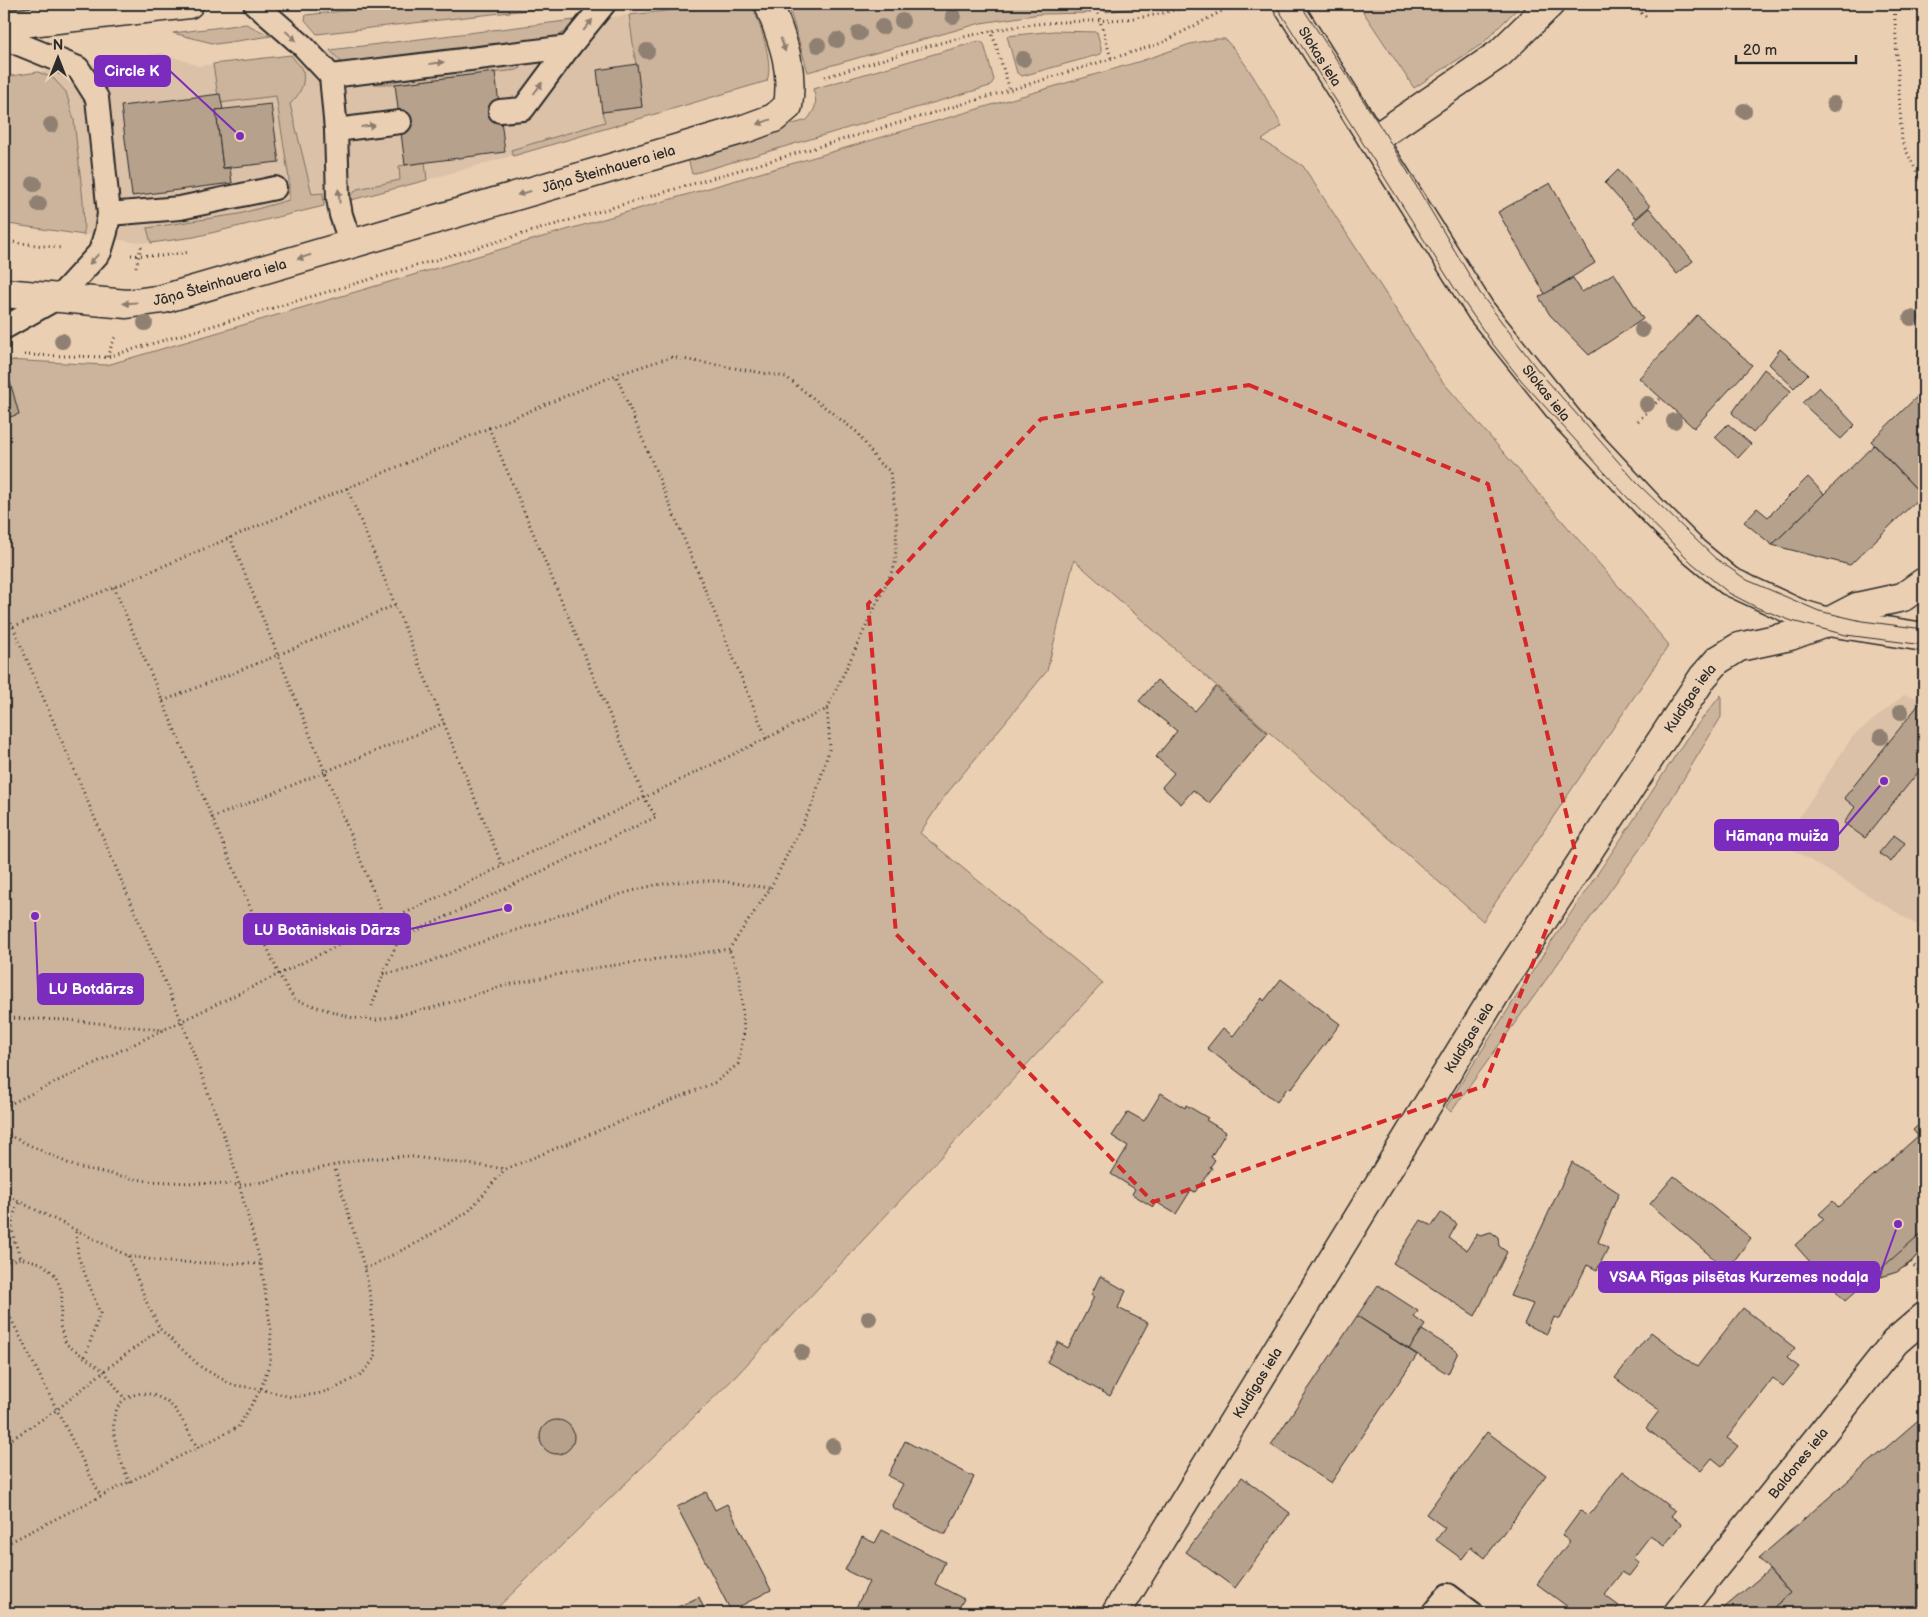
<svg xmlns="http://www.w3.org/2000/svg" width="1928" height="1617" viewBox="0 0 1928 1617" font-family="'Balsamiq Sans',sans-serif">
	<style>
		.built { fill: #dbc1a7 }
		.green { fill: #ccb49c; stroke: #7c7064 }
		.building { fill: #b6a18d; stroke: #2b2b2b }
		.lines { fill: none; stroke-linecap: round; stroke-linejoin: round }
		.lane-casing { stroke: #2b2b2b; stroke-width: 26 }
		.street-casing { stroke: #2b2b2b; stroke-width: 31 }
		.secondary-casing { stroke: #2b2b2b; stroke-width: 31 }
		.path { stroke: #2b2b2b; stroke-width: 3; stroke-dasharray: 1 4; stroke-linecap: butt }
		.lane { stroke: #ebcfb2; stroke-width: 22 }
		.street { stroke: #ebcfb2; stroke-width: 28 }
		.secondary { stroke: #ebcfb2; stroke-width: 28 }
		.tram { stroke: #2b2b2b; stroke-width: 1 }
		.tree { fill: #8f8071 }
		.oneway { fill: #8b7d6e }
		.marked { fill: none; stroke: #d62828; stroke-width: 4; stroke-dasharray: 10 6; stroke-linejoin: round }
		.labels { text-anchor: middle; stroke-width: 5; stroke-linejoin: round; paint-order: stroke }
		.street-label { font-size: 14px; fill: #2b2b2b; stroke: #ebcfb2 }
		.leader { fill: none; stroke: #7b2cbf; stroke-width: 2 }
		.callout-dot { fill: #7b2cbf; stroke: #ebcfb2; stroke-width: 2 }
		.callout { fill: #7b2cbf; stroke: #7b2cbf; stroke-width: 2 }
		.callout-label { font-size: 15px; text-anchor: middle; font-weight: bold; fill: #fff }
	</style>
	<rect width="100%" height="100%" fill="#ebcfb2"/>
	<filter id="ink" filterUnits="userSpaceOnUse"><feTurbulence type="fractalNoise" baseFrequency=".02" numOctaves="2"/><feDisplacementMap in="SourceGraphic" scale="10" xChannelSelector="R" yChannelSelector="G"/><feConvolveMatrix kernelMatrix="1 2 1 2 8 2 1 2 1" color-interpolation-filters="sRGB"/></filter>
	<g filter="url(#ink)">
		<g class="built">
			<polygon points="629,15 637,64 643,118 427,180 194,237 151,243 133,242 62,231 38,72 161,53 199,66"/>
			<polygon points="1904,695 1924,699 1924,929 1782,843 1852,737"/>
		</g>
		<g class="green">
			<polygon points="406,4 580,4 317,34 305,20 306,15"/>
			<path d="M731,4H752C759,24 774,60 767,81L513,156L511,150L605,122L602,112L642,107L629,15Z"/>
			<polygon points="788,4 1088,4 1091,13 1040,14 981,23 808,72"/>
			<polygon points="1102,4 1165,4 1105,12"/>
			<polygon points="1358,4 1522,4 1482,44 1414,88"/>
			<polygon points="574,20 567,31 549,40 343,64 330,50"/>
			<polygon points="246,24 271,36 216,44 173,33"/>
			<polygon points="1054,31 1097,32 1101,48 1101,54 1022,76 1017,73 1007,36"/>
			<path d="M1215,39H1225C1248,63 1265,97 1282,126L1262,140L1303,166L1442,381L1669,645L1483,921L1074,560L1047,671L944,797L920,833L1103,983L736,1376L492,1613H4V360L107,365L1141,61L1190,44Z"/>
			<path d="M979,41L984,44L994,80L990,86L692,174L687,154L807,120C816,109 818,103 813,89Z"/>
			<path d="M291,55C294,60 301,66 303,72C306,84 298,97 290,104L312,194L323,193L324,206L194,237L151,243L147,228L239,214L289,200V179L276,96L219,103L213,64Z"/>
			<polygon points="521,63 521,68 517,70 395,84 374,84 375,79"/>
			<polygon points="38,72 53,78 66,92 74,120 83,200 84,235 8,224 4,188 4,77"/>
			<polygon points="425,162 427,180 351,200 350,197 357,189 400,180 399,166"/>
			<polygon points="1721,695 1721,717 1647,839 1451,1112 1446,1107 1548,947 1629,827 1686,739"/>
		</g>
		<g class="building">
			<polygon points="637,64 642,107 602,112 597,70"/>
			<polygon points="495,72 505,152 405,165 395,84"/>
			<polygon points="220,94 223,110 216,110 223,168 230,168 232,183 132,196 121,106"/>
			<polygon points="271,104 279,162 223,168 216,110"/>
			<polygon points="1618,170 1650,206 1636,218 1605,183"/>
			<polygon points="1550,183 1595,263 1545,294 1498,212"/>
			<polygon points="1649,208 1693,261 1677,274 1633,222"/>
			<polygon points="1614,273 1643,319 1589,355 1550,315 1539,297 1573,278 1582,292"/>
			<polygon points="1697,315 1752,365 1694,428 1639,378"/>
			<polygon points="1780,349 1808,374 1794,388 1769,364"/>
			<polygon points="4,360 19,414 4,419"/>
			<polygon points="1764,369 1791,391 1753,433 1732,413"/>
			<polygon points="1819,387 1855,425 1841,439 1802,403"/>
			<polygon points="1924,390 1924,493 1922,495 1871,441"/>
			<polygon points="1728,424 1751,444 1738,458 1715,437"/>
			<polygon points="1874,445 1922,495 1850,565 1772,545"/>
			<polygon points="1808,477 1824,494 1772,545 1744,522 1757,508 1768,517"/>
			<polygon points="1157,680 1195,711 1216,687 1268,733 1209,803 1193,790 1181,804 1162,787 1174,773 1156,757 1177,731 1139,701"/>
			<polygon points="1920,703 1924,706 1924,765 1865,838 1844,823 1855,807 1844,798"/>
			<polygon points="1894,835 1905,843 1891,862 1879,853"/>
			<polygon points="1281,979 1340,1024 1291,1089 1288,1087 1277,1102 1207,1048 1223,1028 1233,1036 1262,998 1264,1001"/>
			<polygon points="1161,1093 1185,1108 1186,1105 1208,1118 1206,1120 1226,1132 1211,1157 1215,1160 1210,1167 1212,1168 1195,1192 1191,1190 1176,1214 1156,1202 1153,1207 1132,1194 1135,1189 1111,1174 1128,1146 1112,1136 1128,1112 1144,1121"/>
			<polygon points="1924,1120 1924,1231 1918,1236 1924,1236 1924,1244 1918,1254 1907,1266 1881,1277 1884,1266 1845,1301 1795,1245 1824,1219 1819,1214 1833,1201 1838,1207 1918,1136 1913,1130"/>
			<polygon points="1572,1162 1619,1193 1598,1242 1608,1248 1597,1270 1587,1265 1560,1319 1554,1317 1547,1334 1524,1324 1533,1304 1510,1296"/>
			<polygon points="1674,1176 1751,1238 1727,1270 1650,1204"/>
			<polygon points="1441,1213 1457,1224 1449,1238 1467,1250 1477,1233 1480,1235 1491,1232 1498,1237 1499,1246 1507,1252 1475,1316 1393,1263 1421,1220 1432,1226"/>
			<polygon points="1918,1236 1924,1236 1924,1244 1918,1254 1911,1262 1897,1272 1881,1277 1884,1266"/>
			<polygon points="1100,1276 1126,1291 1118,1308 1148,1323 1110,1396 1047,1362 1058,1342 1068,1348 1094,1297 1091,1295"/>
			<polygon points="1378,1285 1418,1311 1414,1317 1425,1325 1409,1349 1357,1316"/>
			<polygon points="1743,1308 1795,1348 1787,1358 1799,1367 1783,1386 1773,1378 1727,1438 1738,1446 1722,1466 1712,1458 1701,1471 1646,1428 1659,1411 1615,1378 1651,1332 1697,1367"/>
			<polygon points="1357,1316 1417,1355 1331,1483 1271,1445"/>
			<polygon points="1422,1330 1458,1352 1448,1374 1409,1349"/>
			<polygon points="1924,1415 1924,1613 1767,1613 1790,1593 1759,1558"/>
			<circle cx="557" cy="1437" r="17"/>
			<polygon points="1487,1432 1546,1475 1485,1558 1471,1547 1462,1559 1436,1540 1445,1528 1426,1514"/>
			<polygon points="905,1441 974,1477 946,1534 944,1534 893,1508 892,1505 903,1484 888,1476"/>
			<polygon points="1623,1471 1675,1511 1671,1516 1681,1524 1664,1546 1650,1536 1633,1558 1639,1563 1629,1576 1622,1572 1604,1595 1619,1606 1613,1613 1576,1613 1537,1584 1570,1541 1562,1536 1581,1510 1588,1516"/>
			<polygon points="1242,1477 1290,1513 1235,1588 1186,1552"/>
			<polygon points="706,1492 715,1510 727,1504 771,1590 731,1611 677,1507"/>
			<polygon points="882,1530 945,1562 935,1584 964,1599 956,1613 853,1613 869,1582 845,1570 862,1537 875,1543"/>
			<polygon points="1769,1570 1790,1593 1767,1613 1718,1613"/>
			<polygon points="699,1597 706,1613 665,1613"/>
		</g>
		<g class="lines">
			<g class="lane-casing">
				<g id="lane">
					<polyline points="255,4 303,46 331,76 569,47 604,4"/>
					<polyline points="4,38 78,68 97,98 109,214 180,208 275,188"/>
					<polyline points="331,76 336,130 338,198 341,215 351,244"/>
					<polyline points="500,111 523,109 569,47"/>
					<polyline points="336,130 400,122"/>
					<polyline points="4,328 59,297 100,252 106,232 109,214"/>
					<polyline points="1433,1613 1448,1595 1472,1613"/>
				</g>
			</g>
			<g class="street-casing">
				<g id="street">
					<polyline points="1373,140 1499,54 1550,4"/>
					<path id="s1" d="M4,293L127,304L163,299L744,129L774,118L788,106C794,66 782,40 769,4"/>
					<path id="s2" d="M1116,1613L1507,975L1703,677L1718,660L1739,647L1790,636L1828,622"/>
					<path id="s3" d="M1678,1613L1895,1342L1924,1317"/>
				</g>
			</g>
			<g class="secondary-casing">
				<g id="secondary">
					<path id="s4" d="M1287,4L1481,311L1569,421L1657,515L1694,552L1729,581L1798,613L1828,622L1924,637"/>
					<polyline points="4,25 189,4"/>
					<polyline points="1828,622 1857,607 1903,597 1924,582"/>
				</g>
			</g>
			<g class="path">
				<polyline points="1095,4 1111,58"/>
				<polyline points="1629,4 1649,19"/>
				<polyline points="1894,4 1902,142 1924,187"/>
				<polyline points="991,30 1010,90"/>
				<path d="M825,77C889,58 953,36 1020,26C1080,17 1133,27 1192,4"/>
				<polyline points="4,241 61,248"/>
				<polyline points="131,255 161,256 190,252"/>
				<polyline points="136,267 141,247 139,244"/>
				<polyline points="24,355 107,357 1010,90 1162,43 1235,4"/>
				<polyline points="107,357 115,337"/>
				<polyline points="1638,421 1661,398"/>
				<polyline points="489,428 616,375 767,739"/>
				<polyline points="347,488 503,867"/>
				<polyline points="230,537 386,923 399,939"/>
				<polyline points="114,587 279,975 295,1000 353,1018 376,1020 432,1008 507,985 580,970 729,949 770,889 813,803 830,747 827,709"/>
				<polyline points="4,609 13,627 182,1022 230,1152 261,1264 271,1330 270,1362 261,1389 238,1427 4,1545"/>
				<polyline points="4,630 114,587 489,428 645,799 656,817 399,939 383,974 372,1006"/>
				<polyline points="163,701 278,655 395,605"/>
				<polyline points="212,818 444,723"/>
				<polyline points="383,974 410,969 470,946 621,894 655,885 687,881 720,881 769,888"/>
				<polyline points="4,1018 68,1020 164,1030"/>
				<polyline points="4,1107 827,709 895,565 897,525 890,471 878,462 858,433 786,377 671,357 616,375"/>
				<polyline points="4,1133 76,1167 147,1181 239,1185 263,1182 356,1160 406,1156 506,1169 716,1082 738,1064 744,1032 740,977 729,949"/>
				<polyline points="4,1194 128,1256 168,1262 261,1264"/>
				<path d="M19,1203C7,1225 13,1235 20,1258"/>
				<polyline points="76,1232 78,1256 100,1313 85,1357"/>
				<polyline points="128,1256 147,1303 160,1329 202,1368 233,1385 261,1389 291,1397 317,1394 336,1388 362,1374 375,1358 371,1300 365,1269 334,1166"/>
				<polyline points="1911,1262 1924,1277"/>
				<polyline points="4,1263 20,1258 41,1263 55,1275 62,1292 60,1326 66,1344 104,1371 124,1398"/>
				<polyline points="365,1269 422,1240 469,1211 505,1169"/>
				<polyline points="4,1305 101,1497"/>
				<polyline points="4,1444 58,1409 104,1371 160,1329"/>
				<path d="M130,1483C119,1458 96,1404 137,1394C149,1391 163,1398 172,1406C180,1413 191,1438 198,1448"/>
			</g>
			<use href="#lane" class="lane"/>
			<use href="#street" class="street"/>
			<use href="#secondary" class="secondary"/>
			<g class="tram">
				<polyline points="1275,4 1455,289 1492,343 1521,380 1625,495 1692,563 1729,593 1758,608 1792,621 1846,635 1924,645"/>
				<polyline points="1300,4 1384,132 1480,293 1537,369 1637,483 1715,558 1747,580 1819,611 1862,621 1924,629"/>
			</g>
		</g>
		<g class="tree">
			<circle cx="953" cy="16" r="8"/>
			<circle cx="902" cy="21" r="8"/>
			<circle cx="882" cy="27" r="8"/>
			<circle cx="859" cy="33" r="8"/>
			<circle cx="837" cy="40" r="8"/>
			<circle cx="818" cy="45" r="8"/>
			<circle cx="647" cy="51" r="8"/>
			<circle cx="1023" cy="59" r="8"/>
			<circle cx="1834" cy="104" r="8"/>
			<circle cx="1744" cy="111" r="8"/>
			<circle cx="51" cy="125" r="8"/>
			<circle cx="34" cy="184" r="8"/>
			<circle cx="39" cy="204" r="8"/>
			<circle cx="1911" cy="318" r="8"/>
			<circle cx="145" cy="323" r="8"/>
			<circle cx="1642" cy="330" r="8"/>
			<circle cx="62" cy="341" r="8"/>
			<circle cx="1647" cy="404" r="8"/>
			<circle cx="1674" cy="421" r="8"/>
			<circle cx="1901" cy="712" r="8"/>
			<circle cx="1881" cy="737" r="8"/>
			<circle cx="869" cy="1318" r="8"/>
			<circle cx="802" cy="1352" r="8"/>
			<circle cx="833" cy="1446" r="8"/>
		</g>
		<defs><path id="oneway-solid" d="M-6-.8H1V-3.2L6.5 0L1 3.2V.8H-6Z" transform="scale(1.25)"/></defs>
		<g class="oneway">
			<use href="#oneway-solid" transform="translate(588 25) rotate(-51)"/>
			<use href="#oneway-solid" transform="translate(291 36) rotate(42)"/>
			<use href="#oneway-solid" transform="translate(783 45) rotate(71)"/>
			<use href="#oneway-solid" transform="translate(437 63) rotate(-7)"/>
			<use href="#oneway-solid" transform="translate(538 88) rotate(-53)"/>
			<use href="#oneway-solid" transform="translate(764 122) rotate(160)"/>
			<use href="#oneway-solid" transform="translate(368 126) rotate(-7)"/>
			<use href="#oneway-solid" transform="translate(524 193) rotate(164)"/>
			<use href="#oneway-solid" transform="translate(339 196) rotate(-95)"/>
			<use href="#oneway-solid" transform="translate(304 257) rotate(163)"/>
			<use href="#oneway-solid" transform="translate(94 259) rotate(132)"/>
			<use href="#oneway-solid" transform="translate(130 303) rotate(176)"/>
		</g>
	</g>
	<path class="marked" d="M1249,385L1488,484L1576,855L1484,1086L1153,1202L896,934L868,604L1041,419Z"/>
	<g class="labels">
		<g class="street-label">
			<text dy="5" stroke="none"><textPath href="#s4" startOffset="62">Slokas iela</textPath></text>
			<text dy="5" stroke="none"><textPath href="#s1" startOffset="624">Jāņa Šteinhauera iela</textPath></text>
			<text dy="5" stroke="none"><textPath href="#s1" startOffset="219">Jāņa Šteinhauera iela</textPath></text>
			<text dy="5" stroke="none"><textPath href="#s4" startOffset="468">Slokas iela</textPath></text>
			<text dy="5" stroke="none"><textPath href="#s2" startOffset="1080">Kuldīgas iela</textPath></text>
			<text dy="5" stroke="none"><textPath href="#s2" startOffset="675">Kuldīgas iela</textPath></text>
			<text dy="5" stroke="none"><textPath href="#s2" startOffset="270">Kuldīgas iela</textPath></text>
			<text dy="5" stroke="none"><textPath href="#s3" startOffset="192">Baldones iela</textPath></text>
		</g>
	</g>
	<path class="leader" d="M240 136L170 71M1884 781L1838 835M508 908L410 929M35 916L38 989M1898 1224L1879 1277"/>
	<g class="callout-dot">
		<circle cx="240" cy="136" r="5"/>
		<circle cx="1884" cy="781" r="5"/>
		<circle cx="508" cy="908" r="5"/>
		<circle cx="35" cy="916" r="5"/>
		<circle cx="1898" cy="1224" r="5"/>
	</g>
	<g class="callout">
		<rect x="95" y="56" width="75" height="30" rx="5"/>
		<rect x="1715" y="820" width="123" height="30" rx="5"/>
		<rect x="244" y="914" width="166" height="30" rx="5"/>
		<rect x="38" y="974" width="105" height="30" rx="5"/>
		<rect x="1599" y="1262" width="280" height="30" rx="5"/>
	</g>
	<g class="callout-label">
		<text x="132" y="76">Circle K</text>
		<text x="1777" y="841">Hāmaņa muiža</text>
		<text x="327" y="935">LU Botāniskais Dārzs</text>
		<text x="91" y="994">LU Botdārzs</text>
		<text x="1739" y="1282">VSAA Rīgas pilsētas Kurzemes nodaļa</text>
	</g>
	<rect width="1928" height="1617" fill="none" stroke="#ebcfb2" stroke-width="20"/>
	<rect x="10" y="10" width="1908" height="1597" fill="none" stroke="#2b2b2b" stroke-width="2" filter="url(#ink)"/>
	<g transform="translate(58 58)" stroke="#ebcfb2" stroke-width="4" paint-order="stroke">
	<path d="M0-4L9 19L0 12L-9 19Z" fill="#2b2b2b"/>
	<text y="-8" font-size="14" font-weight="bold" text-anchor="middle" fill="#2b2b2b">N</text>
	</g>
	<path d="M1736 55v8h120v-8" fill="none" stroke="#2b2b2b" stroke-width="2.5"/>
	<text x="1743" y="55" font-size="15" fill="#2b2b2b" stroke="#ebcfb2" stroke-width="4" paint-order="stroke">20 m</text>
</svg>
